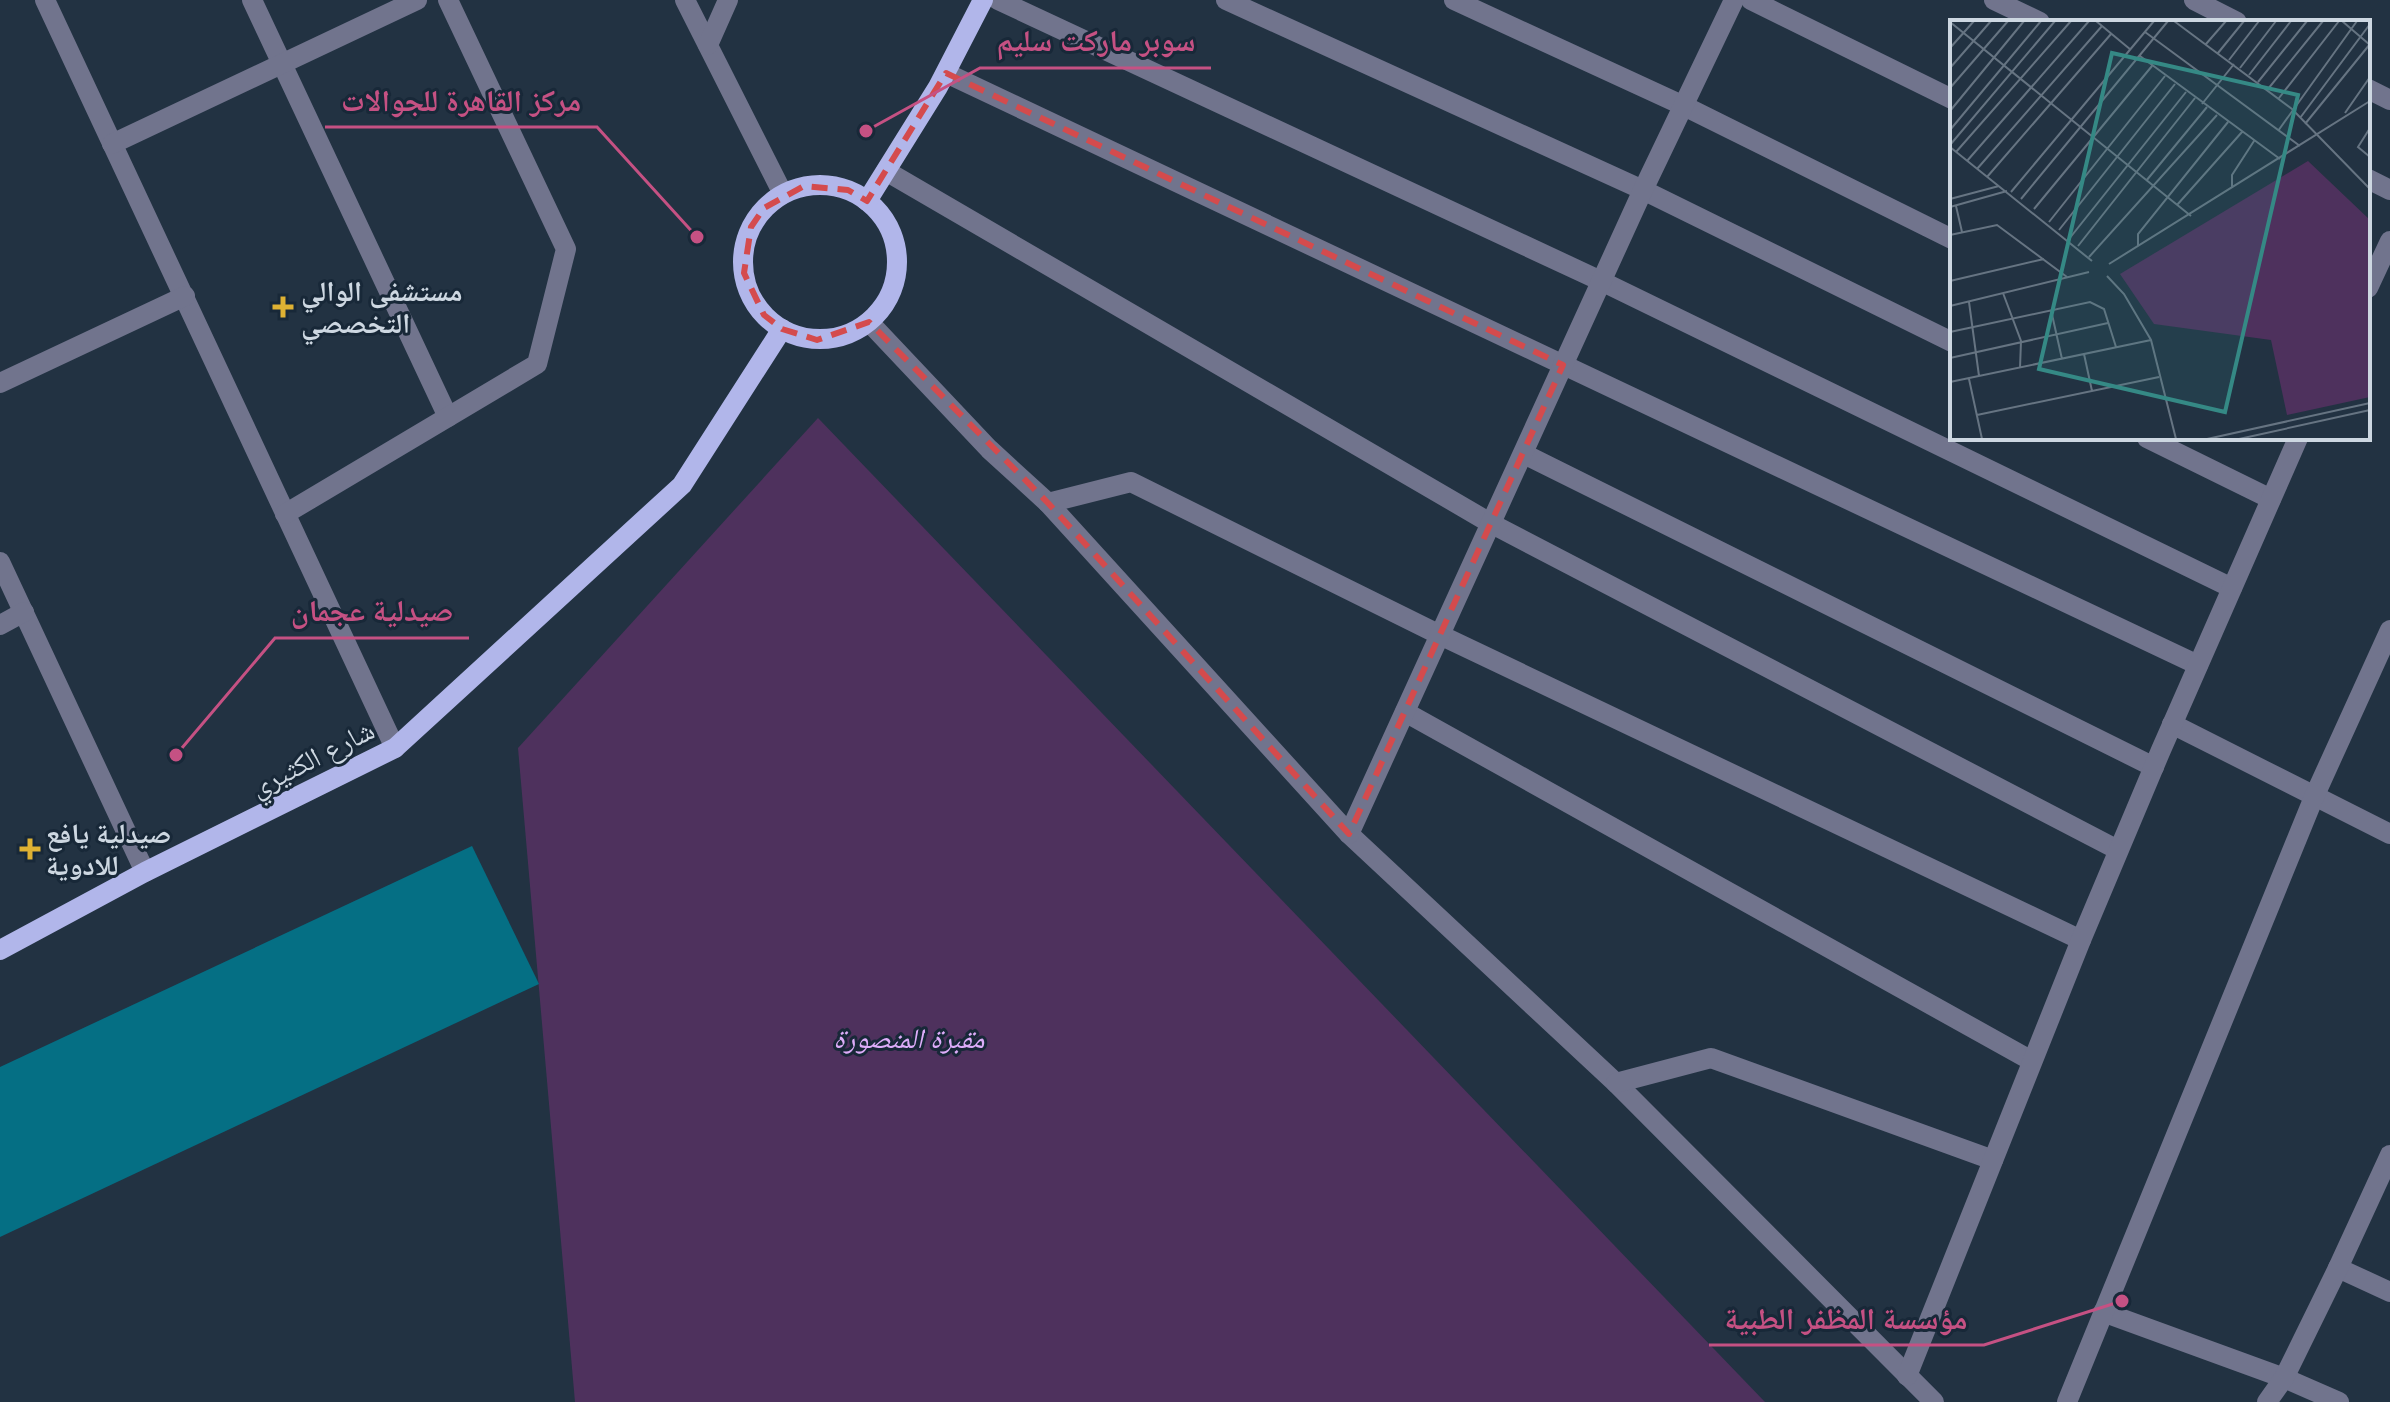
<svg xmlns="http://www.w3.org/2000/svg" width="2390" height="1402" viewBox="0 0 2390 1402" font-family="'Noto Serif','Noto Naskh Arabic',serif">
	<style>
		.green { fill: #4e315d }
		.building { fill: #056f84 }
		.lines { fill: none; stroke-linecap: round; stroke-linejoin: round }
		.minor { stroke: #71748d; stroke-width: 20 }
		.major { stroke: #b1b6ea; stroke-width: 20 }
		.marked { fill: none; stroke: #d44b4d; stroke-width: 6; stroke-dasharray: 16 10; stroke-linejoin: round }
		.poi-dot { fill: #deb133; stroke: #182838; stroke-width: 3 }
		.labels { text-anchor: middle; stroke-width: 6; stroke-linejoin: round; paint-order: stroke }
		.poi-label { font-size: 28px; font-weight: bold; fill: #cdd7e1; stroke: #182838; text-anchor: start }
		.street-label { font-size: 28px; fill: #cdd7e1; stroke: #182838 }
		.park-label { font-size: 28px; font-style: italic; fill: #ddacf9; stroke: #182838 }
		.inset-road { fill: none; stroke: #667482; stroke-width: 2 }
		.view { fill: #358985; fill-opacity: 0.15; stroke: #358985; stroke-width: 4 }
		.inset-edge { fill: none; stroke: #cdd7e1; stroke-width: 4 }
		.leader { fill: none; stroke: #c55183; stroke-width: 3 }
		.callout-dot { fill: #c55183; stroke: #182838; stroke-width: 3 }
		.callout-label { font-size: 30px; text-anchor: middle; font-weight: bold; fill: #c55183; stroke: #182838; stroke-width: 6; stroke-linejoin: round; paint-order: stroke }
	</style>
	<rect width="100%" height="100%" fill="#223242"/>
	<polygon class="green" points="818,418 1765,1402 575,1402 518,748"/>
	<polygon class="building" points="472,846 539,984 0,1237 0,1067"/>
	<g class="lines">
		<g class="minor">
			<polyline points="45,0 395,748"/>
			<polyline points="252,0 448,417"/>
			<polyline points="685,0 783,194"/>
			<polyline points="998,0 1601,281 2232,588"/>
			<polyline points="1226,0 1643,190 1952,342"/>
			<polyline points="1454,0 1682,105 1952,239"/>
			<polyline points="1751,0 1952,99"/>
			<polyline points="1994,0 2040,22"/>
			<polyline points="2194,0 2237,22"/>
			<polyline points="708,45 728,0"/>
			<polyline points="946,73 2198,665"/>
			<polyline points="2368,89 2390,100"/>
			<polyline points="112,144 417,0"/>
			<polyline points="886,171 1492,524 2118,850"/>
			<polyline points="2368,179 2390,190"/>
			<polyline points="2368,288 2390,241"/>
			<polyline points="869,322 989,449 1048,503 1349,834 1616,1083 1934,1402"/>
			<polyline points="0,383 185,296"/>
			<polyline points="2147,438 2271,499"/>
			<polyline points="1524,454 2154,767"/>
			<polyline points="1048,503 1131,482 1440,635 2081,940"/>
			<polyline points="285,514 537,364 566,249 448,0"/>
			<polyline points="0,562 145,872"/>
			<polyline points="0,625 24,612"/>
			<polyline points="1405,712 2032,1061"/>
			<polyline points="2172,724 2390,834"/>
			<polyline points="1349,834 1643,190 1734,0"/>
			<polyline points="1616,1083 1711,1058 1993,1160"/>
			<polyline points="2338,1268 2390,1292"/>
			<polyline points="2103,1312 2284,1378 2339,1402"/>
			<polyline points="1907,1376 2081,940 2161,750 2298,438"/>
			<polyline points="2067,1402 2314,797 2390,630"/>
			<polyline points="2267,1402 2284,1378 2338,1268 2390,1155"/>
		</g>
		<g class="major">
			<circle cx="820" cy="262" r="77"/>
			<polyline points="867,201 938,87 983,0"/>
			<polyline points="0,950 145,872 395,748 682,485 782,329"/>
		</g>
	</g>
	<path class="marked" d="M946,73L1563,365L1349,834L1048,503L869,322L817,340L782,329L764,315L744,273L751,227L764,208L804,186L848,190L867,201Z"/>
	<g class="poi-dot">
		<path d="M279 295h8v8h8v8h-8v8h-8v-8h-8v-8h8z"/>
		<path d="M26 837h8v8h8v8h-8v8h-8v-8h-8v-8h8z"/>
	</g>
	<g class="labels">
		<g class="poi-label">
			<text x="301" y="301">مستشفى الوالي<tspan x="301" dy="32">التخصصي</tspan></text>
			<text x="46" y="843">صيدلية يافع<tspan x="46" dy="32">للادوية</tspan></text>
		</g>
		<g class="street-label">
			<text transform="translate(312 758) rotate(-27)" y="10">شارع الكثيري</text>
		</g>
		<g class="park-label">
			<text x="909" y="1048">مقبرة المنصورة</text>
		</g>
	</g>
	<g transform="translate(1950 20)">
		<rect width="420" height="420" fill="#223242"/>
		<path d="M358,141L420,200V377L337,395L321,320L204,304L170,254Z" fill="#4e315d"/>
		<path class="inset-road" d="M146,1L181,30M224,1L342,89L420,169M392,1L420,25M0,2L241,196M195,12L350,126M256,24L276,1M0,28L24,1M268,33L294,1M190,36L330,139M279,40L309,1M0,48L41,1M290,48L326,1M299,55L341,1M308,62L357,1M0,68L58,1M318,69L373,1M329,78L389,1M252,84L284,44M0,91L74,1M395,93L420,57M350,98L420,4M355,104L420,24M420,108L408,127L420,137M0,110L91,1M328,111L407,1M0,125L105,1M0,127L142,241M6,132L121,1M17,141L139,1M27,149L152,6M37,157L161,14M196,161L257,87M282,168V155L304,121M61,172L204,1M0,179L49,166M71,179L218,1M227,185L292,112M6,186L12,212M0,187L57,171M84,189L202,46M99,202L215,56M109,210L225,64M0,215L47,205L117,257M119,219L236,72M128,226L245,78M188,226V214L278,102M139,237L267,95M159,244L420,81M157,256L174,274L201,320L226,419M0,261L94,239M53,273L71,321L70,348M19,282L29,356M0,286L139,252M101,290L112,339M0,312L140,282L154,289L166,327M134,334L142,371M0,338L158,303M19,359L32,419M0,362L201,320M27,395L209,357M257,419L420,383M289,419L420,390"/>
		<path class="view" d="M162,33L348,75L275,392L89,349Z"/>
		<rect width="420" height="420" class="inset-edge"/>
	</g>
	<path class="leader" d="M866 131L980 68H1211M697 237L597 127H325M176 755L275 638H469M2122 1301L1984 1345H1709"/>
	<g class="callout-dot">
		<circle cx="866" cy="131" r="8"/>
		<circle cx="697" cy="237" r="8"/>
		<circle cx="176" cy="755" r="8"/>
		<circle cx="2122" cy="1301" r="8"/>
	</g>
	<g class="callout-label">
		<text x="1096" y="51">سوبر ماركت سليم</text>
		<text x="461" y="111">مركز القاهرة للجوالات</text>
		<text x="372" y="621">صيدلية عجمان</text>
		<text x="1846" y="1329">مؤسسة المظفر الطبية</text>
	</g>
</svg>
